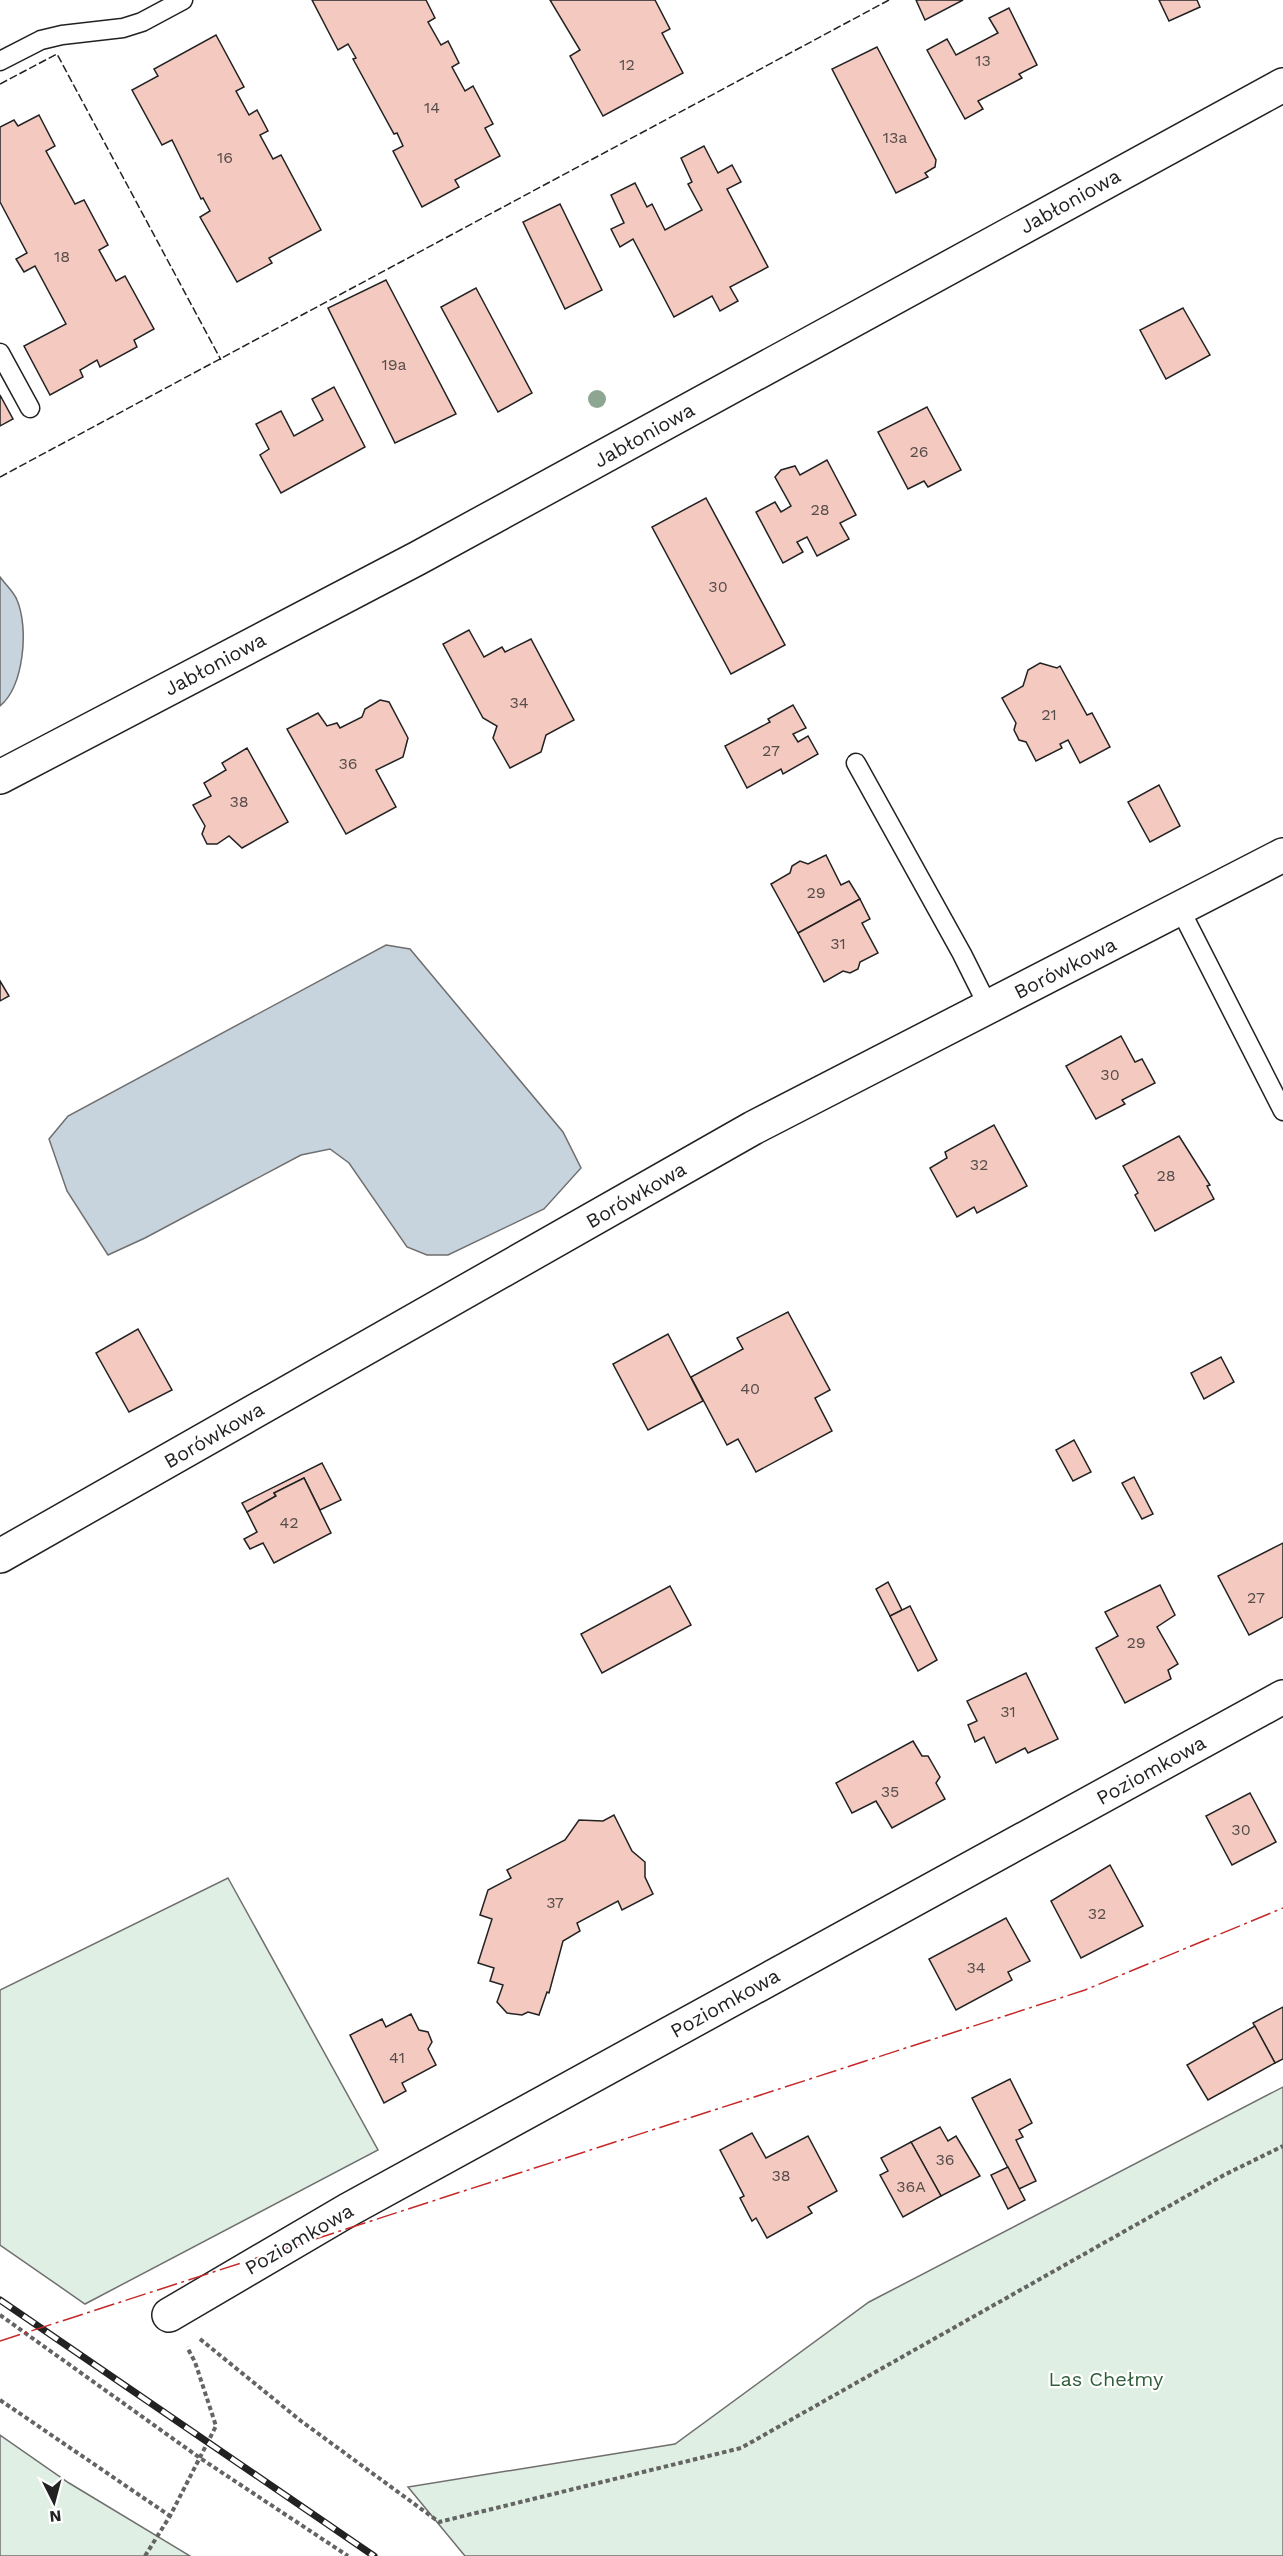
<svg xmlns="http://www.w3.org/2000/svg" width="1283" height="2556" viewBox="0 0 1283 2556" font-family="'Work Sans',sans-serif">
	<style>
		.green { fill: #e0efe3; stroke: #6f6f6f; stroke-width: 1.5 }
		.water { fill: #c7d3dd; stroke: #6f6f6f; stroke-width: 1.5 }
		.building { fill: #f3c9c0; stroke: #222; stroke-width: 1.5 }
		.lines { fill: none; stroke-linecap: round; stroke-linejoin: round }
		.service-casing { stroke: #222; stroke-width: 21 }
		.minor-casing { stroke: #222; stroke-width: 36 }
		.path { stroke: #646464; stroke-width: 4; stroke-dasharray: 4.5 3; stroke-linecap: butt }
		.service { stroke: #fff; stroke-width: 18 }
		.minor { stroke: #fff; stroke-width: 33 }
		.rail-casing { stroke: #222; stroke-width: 7 }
		.rail { stroke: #fff; stroke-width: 4.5; stroke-dasharray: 14; stroke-linecap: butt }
		.fence { stroke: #222; stroke-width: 1.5; stroke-dasharray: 8 3; stroke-linecap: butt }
		.power { stroke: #c62828; stroke-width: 1.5; stroke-dasharray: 21 4.5 3 4.5; stroke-linecap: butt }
		.tree { fill: #8da692 }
		.labels { text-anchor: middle; stroke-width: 4.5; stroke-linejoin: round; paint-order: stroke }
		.number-label { font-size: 16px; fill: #564c4a }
		.street-label { font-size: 20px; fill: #222; stroke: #fff }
		.park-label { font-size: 20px; fill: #2f5e38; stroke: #fff }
	</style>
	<rect width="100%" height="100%" fill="#fff"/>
	<g class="green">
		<polygon points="228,1878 378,2150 85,2304 0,2245 0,1990"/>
		<polygon points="1283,2087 1283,2556 465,2556 408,2487 675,2444 869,2302"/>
		<polygon points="0,2435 69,2483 190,2556 0,2556"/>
	</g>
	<g class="water">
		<path d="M0,577C5,584 14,592 17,600C29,628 24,686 0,706Z"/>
		<polygon points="386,945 410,949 563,1132 581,1168 544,1209 448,1255 427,1255 407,1247 349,1163 330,1149 301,1155 145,1238 108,1255 67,1191 49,1139 68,1116"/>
	</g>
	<g class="building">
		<polygon points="312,0 426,0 435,18 428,22 441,45 448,41 459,63 452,67 465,91 473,86 493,124 485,128 500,156 455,180 459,187 422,207 393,151 403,146 397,133 394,134 353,59 356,58 348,44 338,50"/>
		<polygon points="550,0 655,0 670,29 662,33 683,73 603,116 570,56 580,50"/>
		<polygon points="916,0 963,0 925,20"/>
		<polygon points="1159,0 1197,0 1200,7 1169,21"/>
		<polygon points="1009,8 1037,65 1019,74 1022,78 978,101 983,109 965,119 927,50 947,39 956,55 998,33 989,18"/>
		<polygon points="216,35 244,87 236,91 249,115 257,110 268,131 260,135 273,159 281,155 321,230 269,258 272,263 237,282 200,217 210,211 203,198 201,199 172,140 162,145 132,90 158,76 154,69"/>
		<polygon points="877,47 936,160 935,167 925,173 928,177 896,193 832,69"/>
		<polygon points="39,115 55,146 46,151 75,204 84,200 108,245 99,250 116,281 125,276 154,329 134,340 137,347 100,367 97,360 80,370 83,377 50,395 24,346 66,324 35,266 24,272 16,259 27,253 0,202 0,127 14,120 18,126"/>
		<polygon points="704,146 718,173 732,165 741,182 727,189 768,267 730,287 738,301 720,311 712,296 674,317 633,239 620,247 611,229 624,223 611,195 635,183 647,207 652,204 665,230 702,210 688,184 692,182 681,158"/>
		<polygon points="560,204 602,290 565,309 523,222"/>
		<polygon points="386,280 456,414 395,443 328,308"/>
		<polygon points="476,288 532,393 498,412 441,307"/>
		<polygon points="1183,308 1210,355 1166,379 1140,330"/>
		<polygon points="334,387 365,447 281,493 260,455 269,449 256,424 281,411 294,436 323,420 312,399"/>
		<polygon points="0,395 13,419 0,426"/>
		<polygon points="927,407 961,470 928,487 924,481 908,489 878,432"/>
		<polygon points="827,460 856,515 840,523 849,539 817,556 807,537 797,542 803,552 783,563 756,512 775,502 781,512 791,506 775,477 781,470 795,466 800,475"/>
		<polygon points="706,498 785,645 731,674 652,527"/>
		<polygon points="469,630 484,657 502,647 505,652 531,639 574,720 546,735 541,752 510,768 493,738 497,726 483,718 443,644"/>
		<polygon points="1040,663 1057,668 1060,666 1087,715 1092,713 1110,747 1080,763 1068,740 1060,744 1062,748 1036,761 1026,742 1019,740 1014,730 1016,723 1002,698 1023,686 1028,670"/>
		<polygon points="380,700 389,702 408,738 403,757 376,770 396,807 346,834 287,729 318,713 327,726 337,723 340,728 362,717 365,709"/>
		<polygon points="793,705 806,728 793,734 798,742 808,736 818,754 783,774 781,769 747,788 725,746 770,722 768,719"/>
		<polygon points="247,748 288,822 242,848 229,836 217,844 207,844 202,834 205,826 193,805 211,796 204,783 226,770 222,763"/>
		<polygon points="1159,785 1180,826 1150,842 1128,802"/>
		<polygon points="826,855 841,885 849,881 860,899 798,933 771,884 790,873 792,866 800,861 808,864"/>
		<polygon points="860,899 870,919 862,923 878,953 860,962 858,969 850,973 843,971 824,982 798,933"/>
		<polygon points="0,981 9,996 0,1001"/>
		<polygon points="1121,1036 1135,1062 1142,1059 1155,1083 1122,1100 1125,1104 1096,1119 1066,1066"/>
		<polygon points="994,1125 1027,1186 977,1213 974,1207 957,1217 930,1168 947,1158 945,1152"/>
		<polygon points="1179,1136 1210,1185 1207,1186 1214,1199 1155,1231 1135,1195 1138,1193 1123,1166"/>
		<polygon points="788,1312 830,1390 815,1398 832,1431 756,1472 738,1439 727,1445 691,1377 743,1349 737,1338"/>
		<polygon points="138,1329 172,1390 129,1412 96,1353"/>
		<polygon points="668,1334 703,1401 648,1430 613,1364"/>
		<polygon points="1221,1357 1234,1382 1204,1399 1191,1373"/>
		<polygon points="1074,1440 1091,1472 1073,1481 1056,1450"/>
		<polygon points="322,1463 341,1500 320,1510 304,1478 274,1493 276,1496 247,1512 242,1503"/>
		<polygon points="1134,1477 1153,1514 1142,1519 1122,1483"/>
		<polygon points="304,1478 331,1533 274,1563 263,1543 250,1549 244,1539 257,1532 247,1512 276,1496 274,1493"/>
		<polygon points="1283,1543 1283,1617 1249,1635 1218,1576"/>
		<polygon points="888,1582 902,1610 890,1616 876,1589"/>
		<polygon points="1160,1585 1175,1615 1157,1627 1178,1664 1168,1670 1171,1679 1125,1703 1096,1648 1118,1636 1105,1612"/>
		<polygon points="670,1586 691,1625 602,1673 581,1634"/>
		<polygon points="910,1606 937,1660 918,1671 890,1616"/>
		<polygon points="1026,1673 1058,1739 1028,1753 1025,1748 996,1763 984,1737 975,1742 968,1725 977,1721 967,1701"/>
		<polygon points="913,1741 922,1756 928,1756 940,1777 936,1783 945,1799 892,1828 876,1801 852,1813 836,1783"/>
		<polygon points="1250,1793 1276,1842 1232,1865 1206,1816"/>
		<polygon points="614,1815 632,1851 645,1862 645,1877 653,1894 622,1910 618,1901 577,1923 580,1931 563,1941 549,1993 547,1992 539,2015 528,2012 522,2015 507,2013 497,2002 503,1985 490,1981 494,1968 478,1963 492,1919 480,1915 488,1890 511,1878 507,1870 565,1840 579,1820 603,1821"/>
		<polygon points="1110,1865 1143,1926 1081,1958 1051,1901"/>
		<polygon points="1006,1918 1030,1961 1008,1972 1012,1980 956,2010 929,1959"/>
		<polygon points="1283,2007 1283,2059 1275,2063 1253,2023"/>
		<polygon points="411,2014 419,2030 428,2032 432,2042 428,2049 436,2065 402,2083 406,2091 384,2103 350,2035 382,2019 386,2027"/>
		<polygon points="1255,2026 1275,2063 1208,2100 1187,2065"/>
		<polygon points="1010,2079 1032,2123 1019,2130 1023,2137 1016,2140 1036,2181 1019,2189 972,2098"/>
		<polygon points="940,2127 948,2141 956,2136 980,2176 941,2196 911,2142"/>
		<polygon points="752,2133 766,2158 808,2136 837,2191 808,2207 812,2213 767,2238 756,2218 752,2221 740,2198 744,2196 720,2150"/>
		<polygon points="911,2142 941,2196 903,2217 880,2175 888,2171 881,2158"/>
		<polygon points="1008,2167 1025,2200 1008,2209 991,2175"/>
	</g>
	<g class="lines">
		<g class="service-casing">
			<g id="service">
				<polyline points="0,61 41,40 62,35 123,28 142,22 183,0"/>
				<polyline points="0,353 30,408"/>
				<polyline points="856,763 962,954 989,1008"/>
				<polyline points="1180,909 1283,1111"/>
			</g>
		</g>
		<g class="minor-casing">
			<g id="minor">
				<polyline points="0,777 418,558 1283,85"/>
				<polyline points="0,1556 753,1128 1283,855"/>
				<polyline points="169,2315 348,2210 1283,1697"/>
			</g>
		</g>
		<g class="path">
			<polyline points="0,2315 200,2458 348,2556"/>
			<polyline points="200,2339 301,2421 439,2522 741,2448 1224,2175 1283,2146"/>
			<polyline points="0,2400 170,2516"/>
			<polyline points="145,2556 170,2516 216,2426 195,2362 187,2347"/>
		</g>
		<use href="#service" class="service"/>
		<use href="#minor" class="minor"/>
		<g class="rail-casing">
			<polyline id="rail" points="0,2300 374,2556"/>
		</g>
		<use href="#rail" class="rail"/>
		<g class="fence">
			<polyline points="0,84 57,54 221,360"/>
			<polyline points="0,477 889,0"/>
		</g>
		<polyline class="power" points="0,2341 1085,1990 1283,1908"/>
	</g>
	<circle class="tree" cx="597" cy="399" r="9"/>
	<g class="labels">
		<g class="number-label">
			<text x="983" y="66">13</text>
			<text x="627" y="70">12</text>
			<text x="432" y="113">14</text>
			<text x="895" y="143">13a</text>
			<text x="225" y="163">16</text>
			<text x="62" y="262">18</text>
			<text x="394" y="370">19a</text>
			<text x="919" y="457">26</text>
			<text x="820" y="515">28</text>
			<text x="718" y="592">30</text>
			<text x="519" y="708">34</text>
			<text x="1049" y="720">21</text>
			<text x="771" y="756">27</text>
			<text x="348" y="769">36</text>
			<text x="239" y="807">38</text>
			<text x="816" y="898">29</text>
			<text x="838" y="949">31</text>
			<text x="1110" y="1080">30</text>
			<text x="979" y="1170">32</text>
			<text x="1166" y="1181">28</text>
			<text x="750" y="1394">40</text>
			<text x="289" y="1528">42</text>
			<text x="1256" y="1603">27</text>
			<text x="1136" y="1648">29</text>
			<text x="1008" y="1717">31</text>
			<text x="890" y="1797">35</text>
			<text x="1241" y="1835">30</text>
			<text x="555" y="1908">37</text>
			<text x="1097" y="1919">32</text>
			<text x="976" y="1973">34</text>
			<text x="397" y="2063">41</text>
			<text x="945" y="2165">36</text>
			<text x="781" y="2181">38</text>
			<text x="911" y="2192">36A</text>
		</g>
		<g class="street-label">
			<text transform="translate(1070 201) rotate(-29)" y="7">Jabłoniowa</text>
			<text transform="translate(644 435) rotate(-29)" y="7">Jabłoniowa</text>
			<text transform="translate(215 664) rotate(-28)" y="7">Jabłoniowa</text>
			<text transform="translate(1065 968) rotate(-27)" y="7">Borówkowa</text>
			<text transform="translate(636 1195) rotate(-30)" y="7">Borówkowa</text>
			<text transform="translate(214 1435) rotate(-30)" y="7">Borówkowa</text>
			<text transform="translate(1151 1770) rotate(-29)" y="7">Poziomkowa</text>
			<text transform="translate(725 2003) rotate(-29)" y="7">Poziomkowa</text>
			<text transform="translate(299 2239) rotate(-30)" y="7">Poziomkowa</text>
		</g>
		<g class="park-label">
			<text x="1106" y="2386">Las Chełmy</text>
		</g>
	</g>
	<g transform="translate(54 2502) rotate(174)" stroke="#ffffff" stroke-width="4.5" paint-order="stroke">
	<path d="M0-4.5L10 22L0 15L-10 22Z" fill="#222222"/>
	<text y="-9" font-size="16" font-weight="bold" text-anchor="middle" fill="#222222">N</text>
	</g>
</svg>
